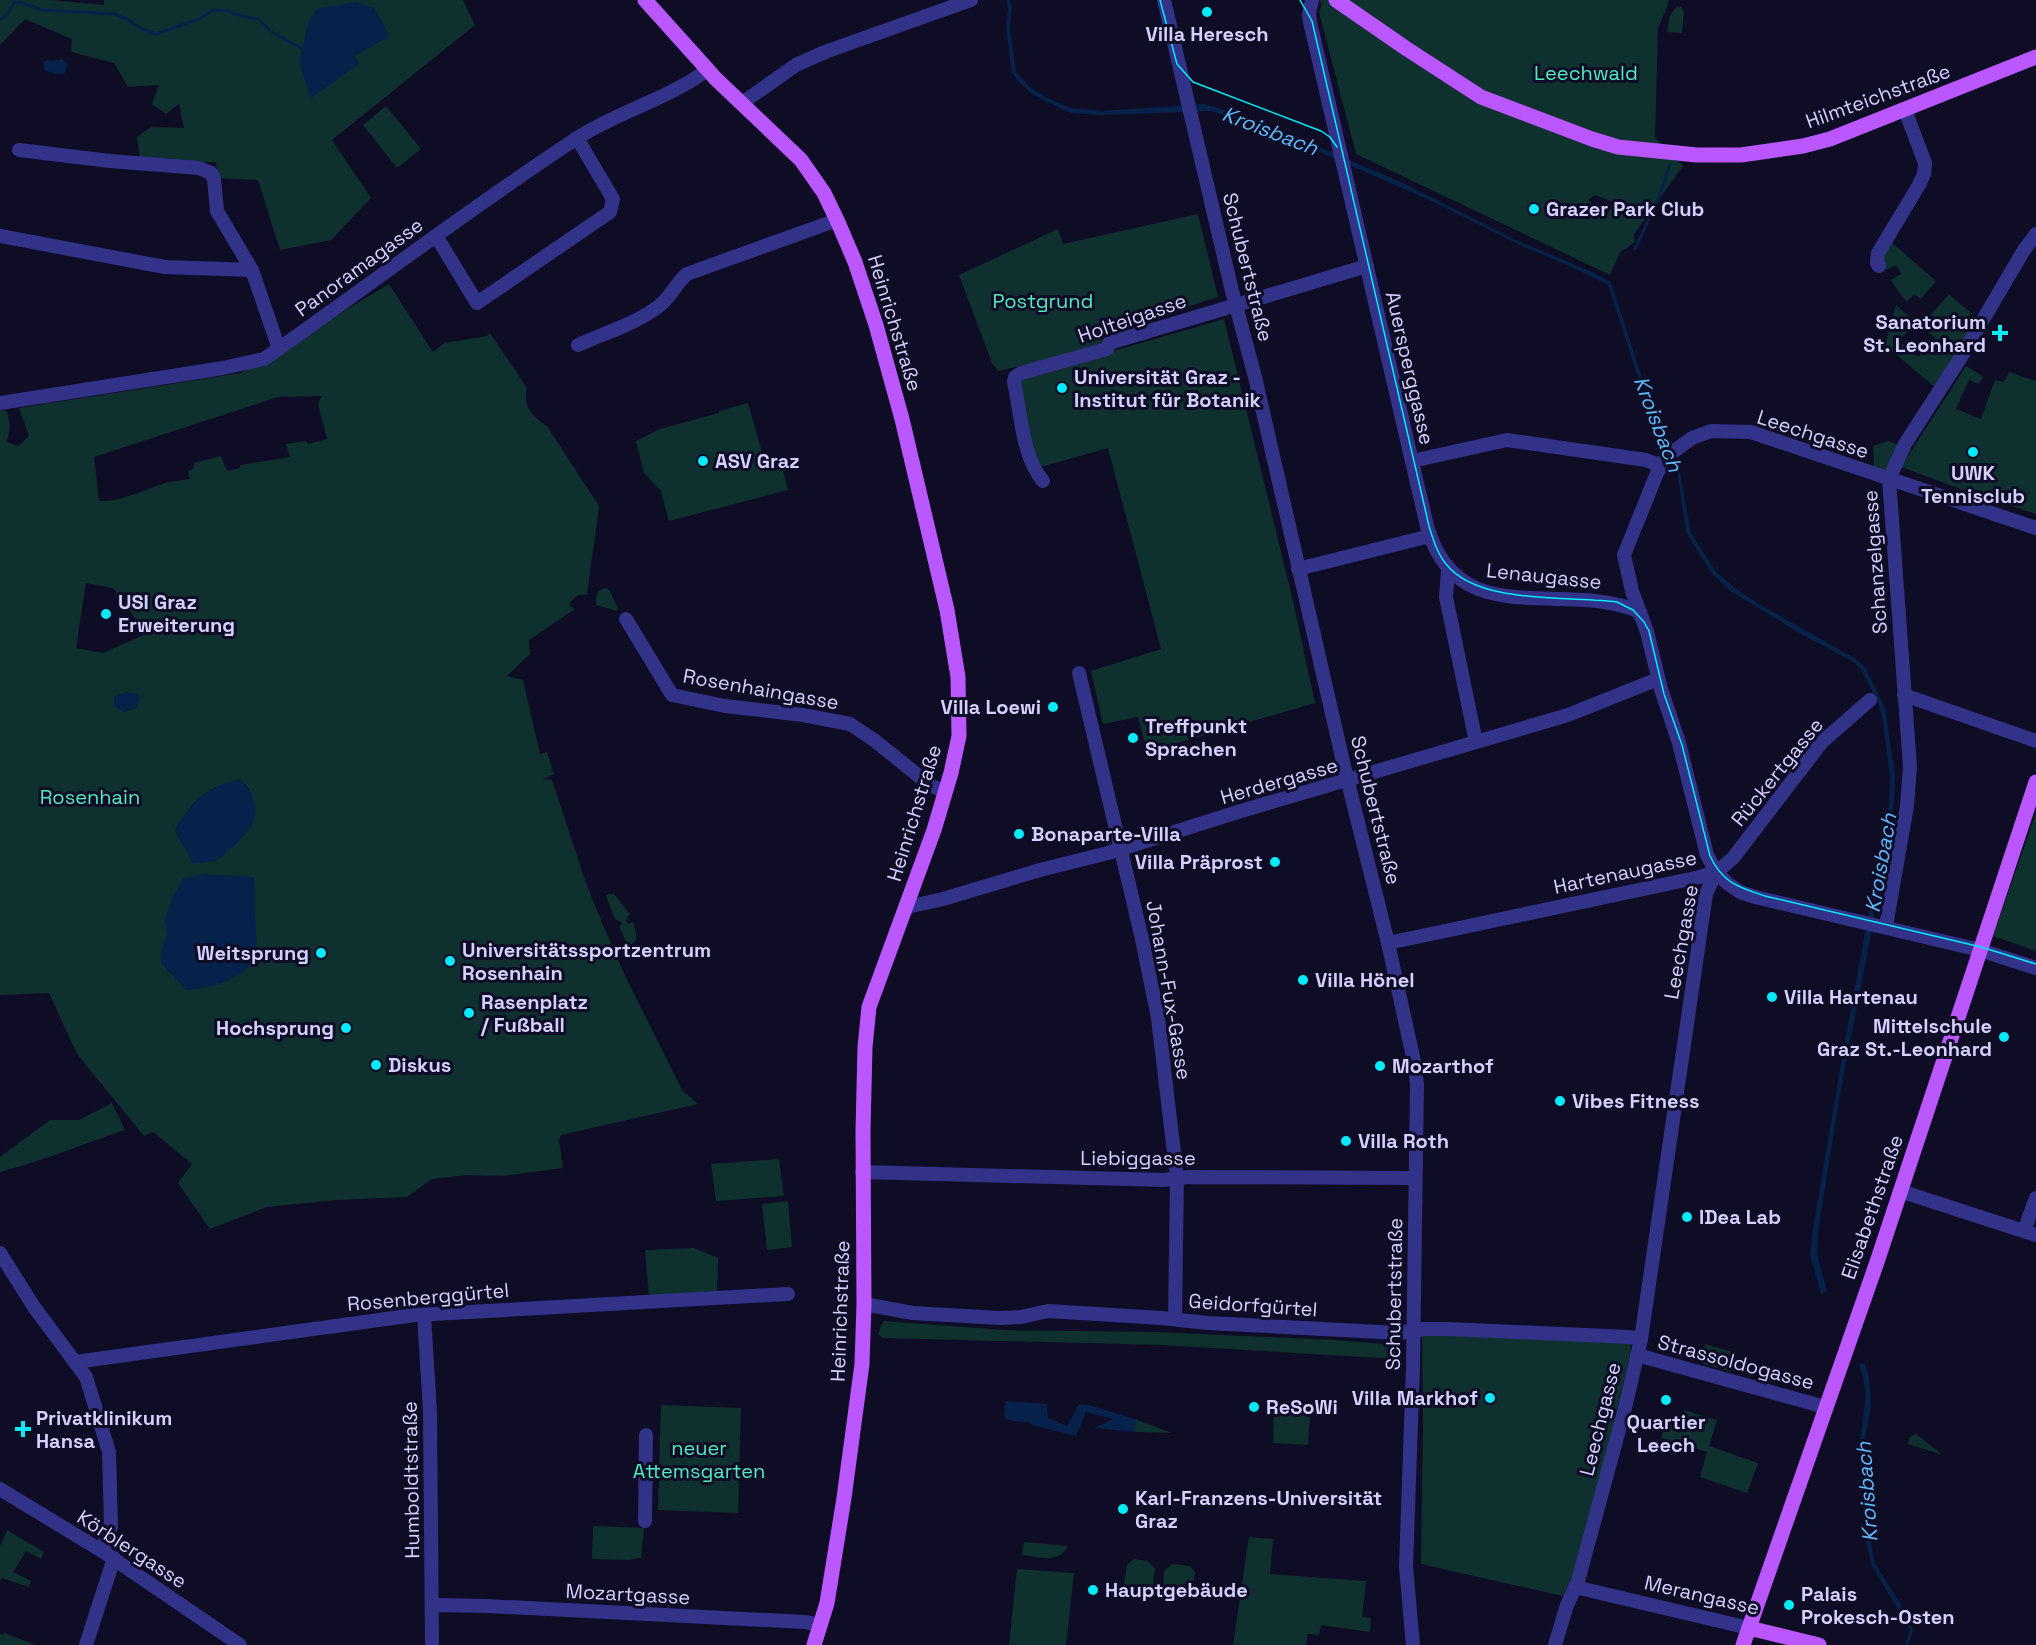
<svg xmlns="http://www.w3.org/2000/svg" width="2036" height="1645" viewBox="0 0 2036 1645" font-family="'Space Grotesk',sans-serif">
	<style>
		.green { fill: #0e302e; fill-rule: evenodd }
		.water { fill: #06224a }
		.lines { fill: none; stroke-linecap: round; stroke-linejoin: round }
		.stream { stroke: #06224a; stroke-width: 3 }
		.minor { stroke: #323289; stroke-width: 14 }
		.major { stroke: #ba57ff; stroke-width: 15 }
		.tram { stroke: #00ebfb; stroke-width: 1.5 }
		.poi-dot { fill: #00ebfb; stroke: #0f0c25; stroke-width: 2 }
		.labels { text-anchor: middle; stroke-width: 6; stroke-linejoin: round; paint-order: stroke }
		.poi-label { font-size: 20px; font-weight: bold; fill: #d4d0ff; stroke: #0f0c25; text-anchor: start }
		.park-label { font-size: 20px; fill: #50ecbf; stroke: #0f0c25 }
		.street-label { font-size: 20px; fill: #d4d0ff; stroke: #0f0c25 }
		.water-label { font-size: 21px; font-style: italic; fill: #5ebaff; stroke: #0f0c25 }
	</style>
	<rect width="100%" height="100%" fill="#0f0c25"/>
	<g class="green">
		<polygon points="0,0 52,0 104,5 104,0 463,0 475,25 332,140 371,198 331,240 280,250 258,180 218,178 216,162 173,162 140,157 137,137 151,127 184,128 179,104 166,114 152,104 159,85 128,87 114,63 71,52 72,39 25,19 0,45"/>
		<path d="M1320,0H1668V5L1658,28L1655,138L1683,166L1634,234L1635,242L1624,250H1621L1610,275L1356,154L1319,12L1322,4ZM1595,195L1613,202L1607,216L1588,200Z"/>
		<polygon points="1676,7 1681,7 1684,12 1682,33 1667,32 1670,16"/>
		<polygon points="386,106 421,149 397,168 363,125"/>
		<polygon points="1198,214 1218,297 1105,333 1100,345 1060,357 998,371 992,363 959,275 1058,229 1063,244"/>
		<polygon points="1890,241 1936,281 1921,299 1914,294 1907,302 1900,294 1891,280 1901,274 1896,265 1886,270 1881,262"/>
		<path d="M389,284L433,352L444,343L487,336L490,333L527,388C523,407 532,416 547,426L599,506L587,595C578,594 574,597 569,605L575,609L529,640L530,654L507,676L523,680L540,754L547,752L554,774L543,779L552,780L586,883L603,925L626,978L682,1090L698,1104L561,1135L559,1139L563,1168L503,1176L467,1175L432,1179L407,1197L335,1200L267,1207L210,1229L178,1183L192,1164L153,1132L144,1136L77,1054L49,993L0,995V410L7,411L10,426L7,442L18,446L29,436L19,408L241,373ZM322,396L318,404L327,439L308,444L306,441L286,444L290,457L240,465V468L227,471L221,456L194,463L193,469L188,471L190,479C182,480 173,481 165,483C142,490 123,502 99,501L94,457L278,397ZM86,583L113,588L136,619L149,629L150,632L103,653L76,648ZM127,692L139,698L135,708L124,712L114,697ZM240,779L249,789L224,855L215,861L193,863L175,830C196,797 202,790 240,779Z"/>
		<polygon points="1949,294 1971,313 1965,321 1970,335 1936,388 1885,345 1896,305 1916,322 1899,341 1918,357 1935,338 1921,326"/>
		<polygon points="1224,319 1294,605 1315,703 1178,743 1180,750 1149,759 1138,717 1103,724 1091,671 1161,649 1108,448 1037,468 1016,379"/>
		<polygon points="1966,366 1983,376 1979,384 1969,380 1956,409 1981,419 1995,380 2004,382 2009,372 2036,381 2036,514 1977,495 1901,467"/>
		<polygon points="748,403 765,463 780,459 788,490 669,521 661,491 644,473 636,441 660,429 719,413 719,411"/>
		<polygon points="1888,441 1902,446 1888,477 1874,467 1873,446"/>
		<path d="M606,588L610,591L618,609L617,611L596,605C595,597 598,588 606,588Z"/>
		<polygon points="2036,813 2036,951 1993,936"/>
		<polygon points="608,894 614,894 630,914 626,920 628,924 633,922 636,932 636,940 631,945 627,944 619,926 623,923 615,919 606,896"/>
		<path d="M112,1103L125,1130C83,1144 43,1161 0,1172V1157L50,1120H79Z"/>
		<polygon points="779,1159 784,1196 716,1201 711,1164"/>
		<polygon points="788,1201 792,1247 767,1250 762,1204"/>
		<polygon points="694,1248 718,1258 717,1293 649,1296 645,1250"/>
		<polygon points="883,1321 1005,1330 1158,1332 1335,1340 1395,1345 1398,1349 1396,1359 1162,1345 883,1338 878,1334"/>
		<polygon points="1424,1329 1629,1337 1631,1350 1595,1504 1577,1567 1563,1596 1421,1564 1423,1420 1422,1339"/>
		<polygon points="1705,1344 1736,1353 1731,1372 1700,1363"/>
		<polygon points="661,1405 741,1408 738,1513 658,1510"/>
		<polygon points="1684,1410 1717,1420 1709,1446 1758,1463 1747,1493 1700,1477 1707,1452 1661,1438 1667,1420 1678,1425"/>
		<polygon points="1274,1412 1310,1414 1308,1445 1273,1443"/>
		<polygon points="1135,1419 1172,1433 1135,1432"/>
		<polygon points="1916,1434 1940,1453 1940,1454 1908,1444 1910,1437"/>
		<polygon points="593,1526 644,1528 641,1558 628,1560 592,1559"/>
		<polygon points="7,1530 44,1552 41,1559 26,1551 13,1572 31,1581 29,1587 2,1578 0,1581 0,1547"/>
		<polygon points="1249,1537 1273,1539 1270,1574 1366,1581 1362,1617 1371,1618 1370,1632 1321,1625 1319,1635 1308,1634 1306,1645 1233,1645"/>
		<path d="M1024,1542L1068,1546C1060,1564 1037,1557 1022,1555Z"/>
		<polygon points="1134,1559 1148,1561 1155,1569 1153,1587 1146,1594 1131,1593 1124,1584 1127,1565"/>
		<polygon points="1172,1564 1190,1566 1195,1572 1193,1591 1186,1598 1168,1596 1163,1590 1164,1571"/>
		<polygon points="1017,1569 1074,1573 1066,1645 1009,1645"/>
		<polygon points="4,1633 36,1645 0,1645 0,1634 3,1635"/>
	</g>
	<g class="water">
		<polygon points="1007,0 1010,0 1012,8 1010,27 1016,72 1030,87 1047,98 1071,108 1101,111 1204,104 1256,120 1403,183 1516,240 1590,271 1611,282 1649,399 1677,457 1691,533 1716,572 1736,589 1757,603 1856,659 1865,667 1885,708 1895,775 1894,803 1869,944 1840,1094 1818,1232 1817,1255 1827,1291 1821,1294 1810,1254 1813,1229 1843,1052 1889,804 1890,776 1882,716 1877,700 1861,669 1852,661 1803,635 1732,592 1712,574 1686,532 1676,463 1646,402 1608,285 1570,266 1524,247 1434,202 1255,124 1211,111 1102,115 1071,113 1047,102 1031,93 1019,82 1012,72 1006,28 1008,9"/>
		<polygon points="357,2 374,8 390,36 355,56 359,64 311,98 299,64 307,26 317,9"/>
		<polygon points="62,59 68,64 64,74 56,74 44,70 44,62 46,60 54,61"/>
		<polygon points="127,692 138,694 140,698 135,708 124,712 114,706 114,697"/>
		<path d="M240,779C264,805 259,823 234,846C229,850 223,857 216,860C210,863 200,862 193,864L175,830C196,797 202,790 240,779Z"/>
		<path d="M204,874L254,877L257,958C238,981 215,988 186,990L161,963V950L167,937L165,920L173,896L183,879Z"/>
		<polygon points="1859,1364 1865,1364 1869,1377 1871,1405 1865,1438 1869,1533 1875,1563 1909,1618 1913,1631 1908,1645 1905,1645 1910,1630 1872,1566 1864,1534 1860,1440 1866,1397 1863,1377"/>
		<path d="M1005,1401L1047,1404L1048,1418L1067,1426L1079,1404L1089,1405L1135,1419V1432L1094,1428L1113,1419L1086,1412L1076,1436L1035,1426C1028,1420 1014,1423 1004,1418Z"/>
	</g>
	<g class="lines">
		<g class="stream">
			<polyline points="0,20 7,15 14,3 20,2 41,10 115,14 129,20 142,29 156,34 200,19 212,10 228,11 245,17 258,19 273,33 305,50"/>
			<polyline points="1635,249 1660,195 1670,164"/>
		</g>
		<g class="minor">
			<polyline points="1164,0 1231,287 1255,377 1344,766 1388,943 1415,1066 1417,1085 1413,1366 1406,1567 1413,1645"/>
			<path d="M1312,0L1309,14L1310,22L1427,526C1458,635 1563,578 1640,612"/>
			<polyline points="742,103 796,65 825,52 971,0"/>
			<polyline points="19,150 110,161 199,168 211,173 214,179 217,211 252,270 279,349"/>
			<polyline points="0,236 165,267 252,270"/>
			<polyline points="436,236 477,303 610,212 613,199 577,138"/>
			<polyline points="1879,266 1877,263 1878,253 1919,185 1924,174 1925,163 1905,110"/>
			<path d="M578,345C604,333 636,324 659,306C671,297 676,283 687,274L837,220"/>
			<path d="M0,403L223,368L264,359C367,287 468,210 574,140C614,113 669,99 707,70"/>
			<polyline points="1412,461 1507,440 1646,460 1661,466"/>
			<path d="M1043,481C1022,456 1021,414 1014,382L1015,377L1021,373L1107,349L1109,343L1367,266"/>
			<polyline points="2036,528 1751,432 1711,431 1692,438 1666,457 1657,473 1624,555 1632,591 1647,632 1661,689 1679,743 1707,855 1716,872 1727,883 1740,892 1755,897 1980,950 2036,968"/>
			<polyline points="1298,569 1430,536"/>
			<polyline points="1448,570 1446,597 1476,742"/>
			<polyline points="626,619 672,695 725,706 803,715 850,724 874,740 930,785 945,792"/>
			<polyline points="1079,673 1142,939 1158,1018 1177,1178 1175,1319"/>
			<polyline points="1904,695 2036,741"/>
			<polyline points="907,907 943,899 1040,870 1108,853 1241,811 1568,715 1658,679"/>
			<polyline points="1886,926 1907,806 1910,767 1889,479 1905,444 1961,357 2024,250 2036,234"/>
			<polyline points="1388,943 1700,877 1718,871 1733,858 1822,742 1870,700"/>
			<polyline points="862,1172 1164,1180 1188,1177 1415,1178"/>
			<polyline points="1900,1191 2036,1235"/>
			<polyline points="2024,1231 2036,1198"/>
			<polyline points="0,1253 34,1307 86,1377 109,1452 111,1527 102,1551"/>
			<polyline points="864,1304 913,1313 1000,1318 1021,1317 1048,1311 1161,1318 1208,1323 1399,1333 1424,1329 1448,1329 1629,1337 1641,1339"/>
			<polyline points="424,1315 430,1412 432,1645"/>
			<polyline points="1637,1355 1825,1407"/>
			<polyline points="75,1362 415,1315 788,1294"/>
			<polyline points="0,1489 102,1551 240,1645"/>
			<polyline points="645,1521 646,1435"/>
			<polyline points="1575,1587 1749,1628"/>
			<polyline points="433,1605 486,1606 805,1622 821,1625"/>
			<polyline points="86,1645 114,1558"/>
			<polyline points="1555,1645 1567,1605 1578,1581 1625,1408 1641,1339 1706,894 1716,872"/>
		</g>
		<g class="major">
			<polyline points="645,0 716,79 801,160 824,193 837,220 855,262 876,325 902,419 947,610 958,677 959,736 951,773 934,830 869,1007 865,1047 863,1131 864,1304 862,1364 844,1498 827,1603 814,1645"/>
			<polyline points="1336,0 1407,49 1481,97 1592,139 1618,147 1697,155 1741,155 1803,146 1830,139 2036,57"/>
			<polyline points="1749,1628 1819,1645"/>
			<polyline points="1743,1645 1877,1262 2036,782"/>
		</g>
		<g class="tram">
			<polyline points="1160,0 1177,64 1193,82 1321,131 1330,137 1337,147"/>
			<path d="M1300,0L1312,21L1429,526C1433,539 1437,553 1446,564C1478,605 1569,596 1617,602L1633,610L1644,622L1649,631L1664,694L1682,745L1710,856C1723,883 1738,887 1765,896L1981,947L2036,964"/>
		</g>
	</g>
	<g class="poi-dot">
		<circle cx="1207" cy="12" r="6"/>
		<circle cx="1534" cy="209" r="6"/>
		<path d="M1997 324h6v6h6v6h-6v6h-6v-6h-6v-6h6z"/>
		<circle cx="1062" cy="388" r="6"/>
		<circle cx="1973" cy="452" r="6"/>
		<circle cx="703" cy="461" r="6"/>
		<circle cx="106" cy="614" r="6"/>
		<circle cx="1053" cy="707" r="6"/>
		<circle cx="1133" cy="738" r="6"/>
		<circle cx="1019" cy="834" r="6"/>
		<circle cx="1275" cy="862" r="6"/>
		<circle cx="321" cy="953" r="6"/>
		<circle cx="450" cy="961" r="6"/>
		<circle cx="1303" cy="980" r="6"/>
		<circle cx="1772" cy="997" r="6"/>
		<circle cx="469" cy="1013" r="6"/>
		<circle cx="346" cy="1028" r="6"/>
		<circle cx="2004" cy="1037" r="6"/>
		<circle cx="376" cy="1065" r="6"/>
		<circle cx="1380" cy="1066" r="6"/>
		<circle cx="1560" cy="1101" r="6"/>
		<circle cx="1346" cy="1141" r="6"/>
		<circle cx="1687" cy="1217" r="6"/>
		<circle cx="1490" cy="1398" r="6"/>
		<circle cx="1666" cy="1400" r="6"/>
		<circle cx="1254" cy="1407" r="6"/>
		<path d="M20 1420h6v6h6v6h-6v6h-6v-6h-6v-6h6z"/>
		<circle cx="1123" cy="1509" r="6"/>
		<circle cx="1093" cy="1590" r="6"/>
		<circle cx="1789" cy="1605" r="6"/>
	</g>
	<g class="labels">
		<g class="poi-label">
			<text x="1207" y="41" text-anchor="middle">Villa Heresch</text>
			<text x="1546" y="216">Grazer Park Club</text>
			<text x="1986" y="329" text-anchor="end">Sanatorium<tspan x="1986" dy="23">St. Leonhard</tspan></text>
			<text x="1074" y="384">Universität Graz -<tspan x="1074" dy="23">Institut für Botanik</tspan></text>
			<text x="715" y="468">ASV Graz</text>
			<text x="1973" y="480" text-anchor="middle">UWK<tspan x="1973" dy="23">Tennisclub</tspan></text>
			<text x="118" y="609">USI Graz<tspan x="118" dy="23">Erweiterung</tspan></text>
			<text x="1041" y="714" text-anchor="end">Villa Loewi</text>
			<text x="1145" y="733">Treffpunkt<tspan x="1145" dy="23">Sprachen</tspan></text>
			<text x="1031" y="841">Bonaparte-Villa</text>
			<text x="1263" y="869" text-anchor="end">Villa Präprost</text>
			<text x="462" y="957">Universitätssportzentrum<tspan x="462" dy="23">Rosenhain</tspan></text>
			<text x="309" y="960" text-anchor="end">Weitsprung</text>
			<text x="1315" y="987">Villa Hönel</text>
			<text x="1784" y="1004">Villa Hartenau</text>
			<text x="481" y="1009">Rasenplatz<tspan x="481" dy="23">/ Fußball</tspan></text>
			<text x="1992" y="1033" text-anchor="end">Mittelschule<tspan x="1992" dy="23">Graz St.-Leonhard</tspan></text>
			<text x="334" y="1035" text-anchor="end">Hochsprung</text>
			<text x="388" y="1072">Diskus</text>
			<text x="1392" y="1073">Mozarthof</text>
			<text x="1572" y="1108">Vibes Fitness</text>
			<text x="1358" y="1148">Villa Roth</text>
			<text x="1699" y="1224">IDea Lab</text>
			<text x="1478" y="1405" text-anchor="end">Villa Markhof</text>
			<text x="1266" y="1414">ReSoWi</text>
			<text x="36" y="1425">Privatklinikum<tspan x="36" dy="23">Hansa</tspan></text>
			<text x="1666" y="1429" text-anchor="middle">Quartier<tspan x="1666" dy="23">Leech</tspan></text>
			<text x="1135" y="1505">Karl-Franzens-Universität<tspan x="1135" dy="23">Graz</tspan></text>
			<text x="1105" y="1597">Hauptgebäude</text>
			<text x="1801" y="1601">Palais<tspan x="1801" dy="23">Prokesch-Osten</tspan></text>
		</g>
		<g class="park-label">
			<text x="1586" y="80">Leechwald</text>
			<text x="1043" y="308">Postgrund</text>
			<text x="90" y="804">Rosenhain</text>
			<text x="699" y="1455">neuer<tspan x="699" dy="23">Attemsgarten</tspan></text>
		</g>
		<g class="street-label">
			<text transform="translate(1878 96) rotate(-20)" y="7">Hilmteichstraße</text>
			<text transform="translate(359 267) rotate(-36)" y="7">Panoramagasse</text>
			<text transform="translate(1248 267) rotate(76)" y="7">Schubertstraße</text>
			<text transform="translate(1132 318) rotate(-19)" y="7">Holteigasse</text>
			<text transform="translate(895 323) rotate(73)" y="7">Heinrichstraße</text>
			<text transform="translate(1410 368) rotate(77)" y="7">Auersperggasse</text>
			<text transform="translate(1813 434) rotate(18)" y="7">Leechgasse</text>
			<text transform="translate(1875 562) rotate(-94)" y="7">Schanzelgasse</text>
			<text transform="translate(1544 576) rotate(6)" y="7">Lenaugasse</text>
			<text transform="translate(761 689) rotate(10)" y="7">Rosenhaingasse</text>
			<text transform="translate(1777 772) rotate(-51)" y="7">Rückertgasse</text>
			<text transform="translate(1279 781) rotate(-16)" y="7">Herdergasse</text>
			<text transform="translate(1376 810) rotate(76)" y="7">Schubertstraße</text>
			<text transform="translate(914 813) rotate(-73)" y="7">Heinrichstraße</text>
			<text transform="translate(1625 872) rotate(-12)" y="7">Hartenaugasse</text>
			<text transform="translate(1681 942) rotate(-80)" y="7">Leechgasse</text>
			<text transform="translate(1169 990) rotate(80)" y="7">Johann-Fux-Gasse</text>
			<text x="1138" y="1165">Liebiggasse</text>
			<text transform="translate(1872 1207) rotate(-71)" y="7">Elisabethstraße</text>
			<text transform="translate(1394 1294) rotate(-89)" y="7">Schubertstraße</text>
			<text transform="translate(428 1297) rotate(-5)" y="7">Rosenberggürtel</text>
			<text transform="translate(1253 1305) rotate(4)" y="7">Geidorfgürtel</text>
			<text transform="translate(840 1311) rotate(-88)" y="7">Heinrichstraße</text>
			<text transform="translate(1736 1362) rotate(15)" y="7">Strassoldogasse</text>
			<text transform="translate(1600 1419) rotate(-76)" y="7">Leechgasse</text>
			<text transform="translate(411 1480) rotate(-91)" y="7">Humboldtstraße</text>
			<text transform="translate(132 1549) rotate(33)" y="7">Körblergasse</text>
			<text transform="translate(628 1594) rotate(3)" y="7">Mozartgasse</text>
			<text transform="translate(1702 1595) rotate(13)" y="7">Merangasse</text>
		</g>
		<g class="water-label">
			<text transform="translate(1270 131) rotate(21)" y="7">Kroisbach</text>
			<text transform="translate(1658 424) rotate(69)" y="7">Kroisbach</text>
			<text transform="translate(1881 863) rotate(-80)" y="7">Kroisbach</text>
			<text transform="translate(1867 1492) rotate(-94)" y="7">Kroisbach</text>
		</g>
	</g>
</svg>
